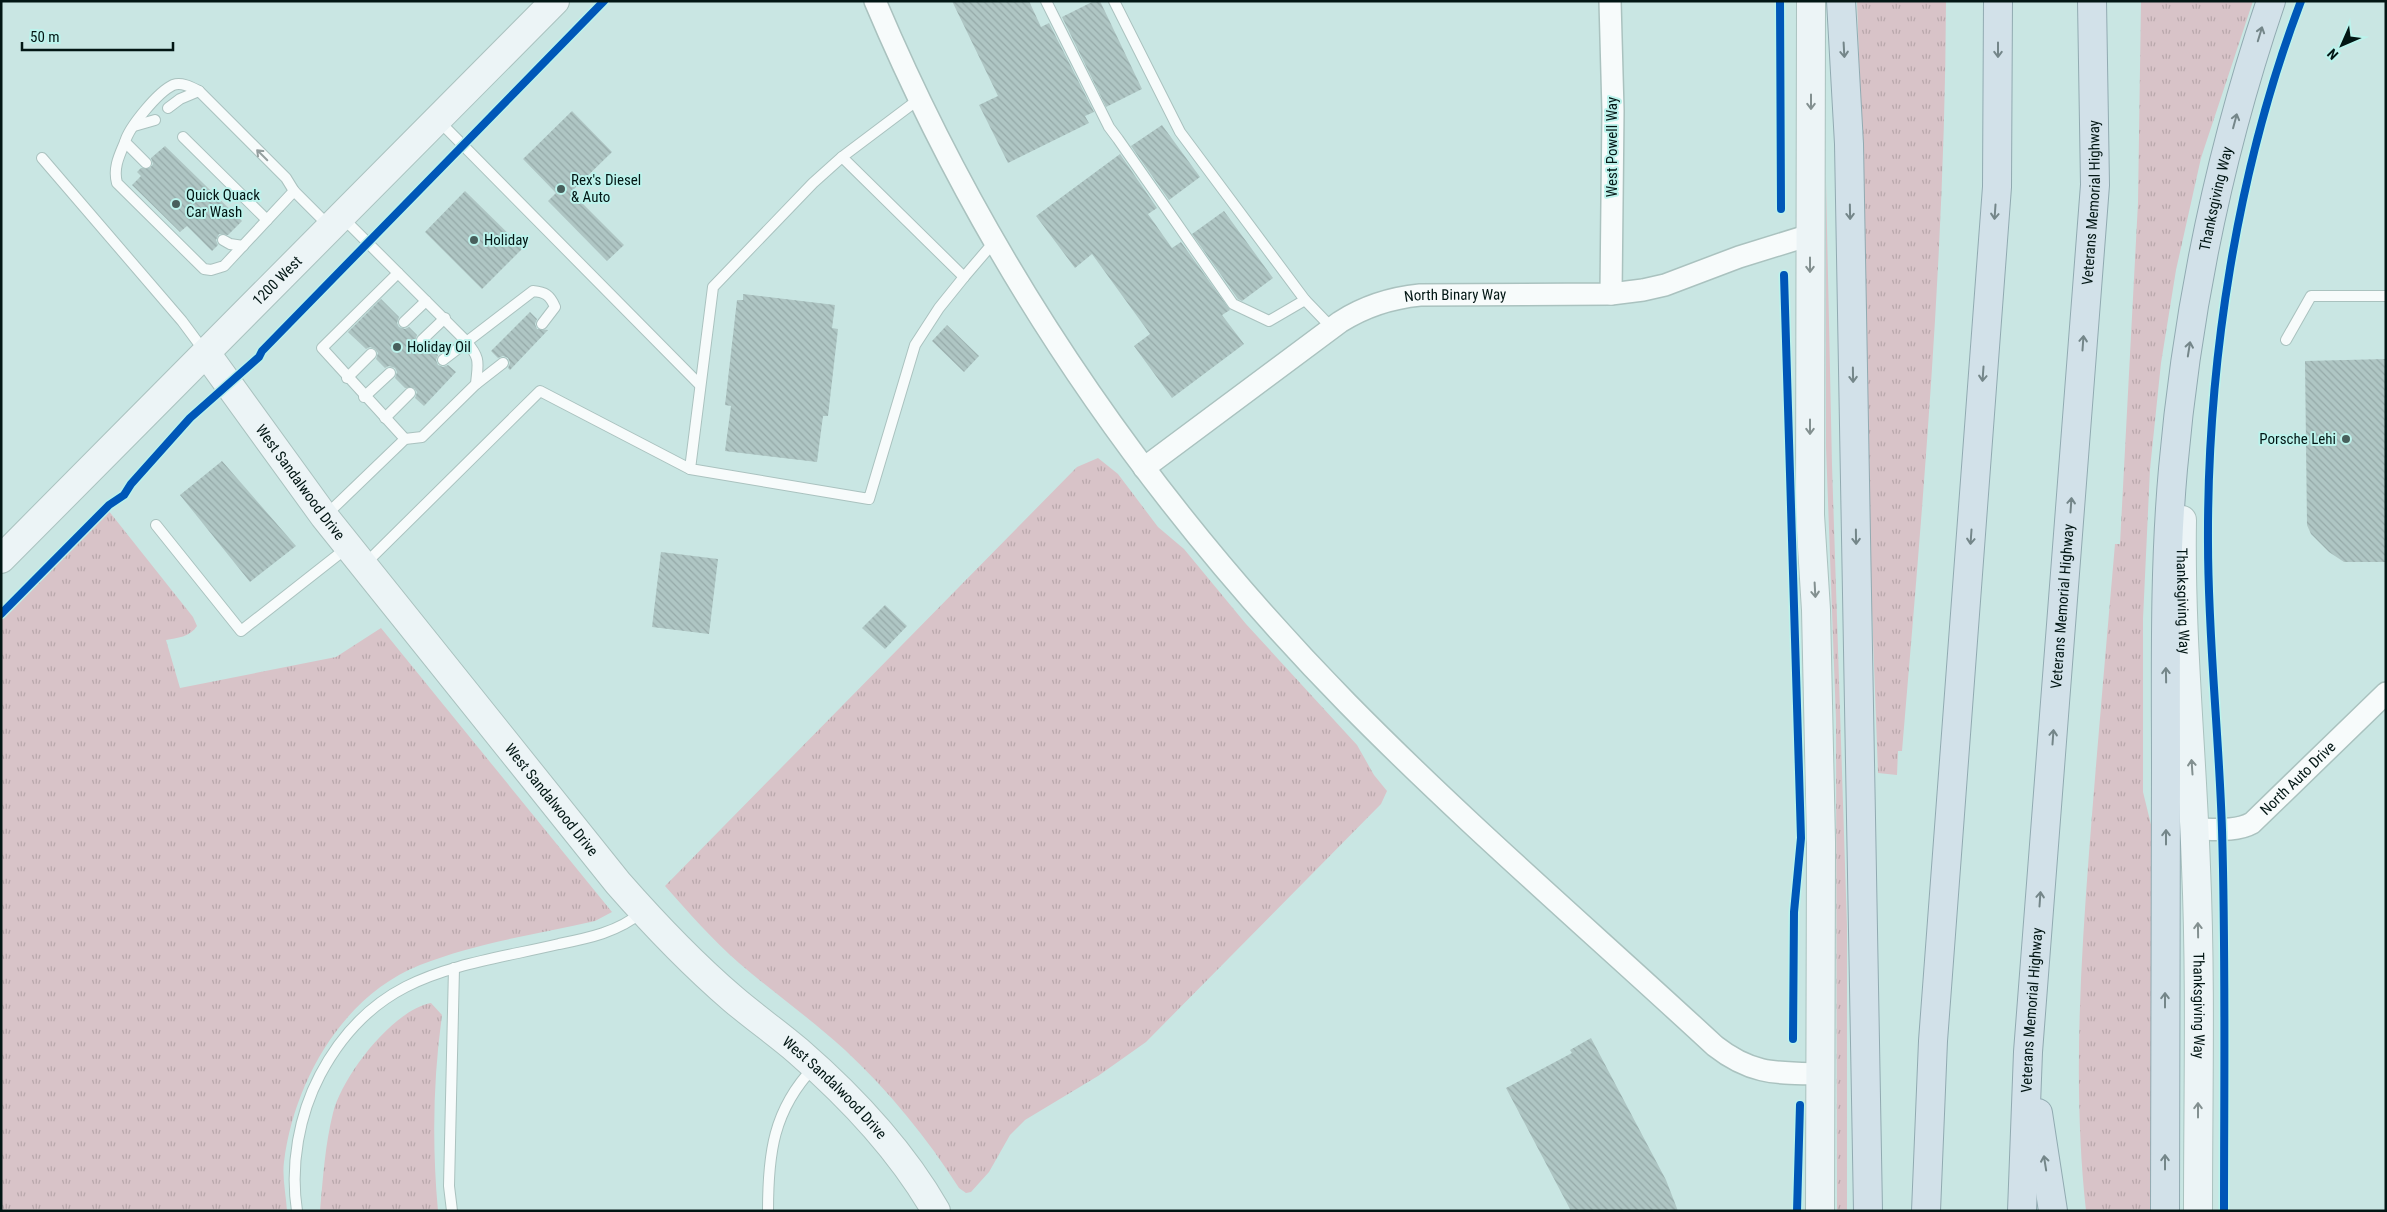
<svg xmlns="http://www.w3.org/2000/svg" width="2387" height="1212" viewBox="0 0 2387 1212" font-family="'Roboto Condensed',sans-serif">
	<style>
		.grass { fill: url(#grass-tufts) }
		.building { fill: url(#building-back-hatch) }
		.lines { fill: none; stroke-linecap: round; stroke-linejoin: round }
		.lane-casing { stroke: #aac2bf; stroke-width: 12 }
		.street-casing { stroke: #aac2bf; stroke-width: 24 }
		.secondary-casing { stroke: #aac2bf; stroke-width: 30 }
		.highway-casing { stroke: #91aab1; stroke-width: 30 }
		.lane { stroke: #f7fbfb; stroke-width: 10 }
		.street { stroke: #f7fbfb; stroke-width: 21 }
		.secondary { stroke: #ecf4f6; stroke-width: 28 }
		.highway { stroke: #d2e1e9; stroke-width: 28 }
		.cycleway-casing { stroke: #bcf3ec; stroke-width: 11 }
		.cycleway { stroke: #0057b8; stroke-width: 8 }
		.oneway { stroke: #748689 }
		.oneway2 { stroke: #839090 }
		.oneway3 { stroke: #959f9f }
		.poi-dot { fill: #485f5c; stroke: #bcf3ec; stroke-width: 2 }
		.labels { text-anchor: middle; stroke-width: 4; stroke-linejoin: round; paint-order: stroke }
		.street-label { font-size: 15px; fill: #021614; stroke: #bcf3ec }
		.poi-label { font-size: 15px; fill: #021614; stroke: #bcf3ec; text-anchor: start }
	</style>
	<defs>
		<pattern id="grass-tufts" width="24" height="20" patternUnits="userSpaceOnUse" patternTransform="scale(1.25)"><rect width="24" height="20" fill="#d8c3c8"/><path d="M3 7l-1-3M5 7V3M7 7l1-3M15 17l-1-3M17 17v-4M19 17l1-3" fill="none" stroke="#b8a7ab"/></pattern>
		<pattern id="building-back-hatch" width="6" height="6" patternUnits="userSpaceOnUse" patternTransform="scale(1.25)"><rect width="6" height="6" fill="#afc6c4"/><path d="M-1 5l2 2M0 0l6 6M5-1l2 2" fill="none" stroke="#95a9a8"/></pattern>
	</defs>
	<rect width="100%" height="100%" fill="#c9e6e3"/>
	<g class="grass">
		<path d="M1857,1H1946C1945,252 1923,501 1902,751H1898L1897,775L1878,773L1868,501L1862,147Z"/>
		<path d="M2141,1H2253L2201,158L2176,270L2161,363L2150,469L2143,619V792L2156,845L2153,1211H2086C2073,1092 2080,972 2089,853C2097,750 2106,647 2115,544H2120L2138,203Z"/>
		<polygon points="1826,181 1832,465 1847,926 1847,1211 1837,1211 1836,720 1826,447"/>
		<path d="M1098,458L1118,474L1158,527L1184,549L1246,624L1357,745L1374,775L1387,791L1381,804L1146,1042L1098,1076L1025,1120L1010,1135L989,1172L971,1192L966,1193L959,1188C927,1138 889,1091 845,1050C811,1019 774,993 739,963C712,939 689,913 665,886L1077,467Z"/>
		<path d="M108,510L193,617L197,626C190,637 177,638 166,640L180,688L336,657L381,628L612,912L595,921C537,934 476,943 420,965C342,996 294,1082 284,1162C282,1177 286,1195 287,1211H1V618Z"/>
		<path d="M431,1003L442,1015C433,1080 432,1145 438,1211H320C323,1178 325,1145 333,1113C342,1076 393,1010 431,1003Z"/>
	</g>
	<g class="building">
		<polygon points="952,1 1029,1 1041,27 1049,23 1094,112 1085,116 1089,123 1008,163 979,105 998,96"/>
		<polygon points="1094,1 1100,1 1142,89 1106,107 1062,17"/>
		<polygon points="572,111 612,152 571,192 624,245 607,261 548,201 556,193 523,159"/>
		<polygon points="1162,125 1200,177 1169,200 1131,146"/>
		<polygon points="165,146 242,221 228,235 219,234 216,240 218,245 212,251 187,226 180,232 132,185 141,176 137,172 141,168 150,168 153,164 151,158"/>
		<polygon points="1120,154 1157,208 1148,214 1172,248 1181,242 1230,310 1222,315 1244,344 1172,398 1134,346 1150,334 1092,254 1075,268 1036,216"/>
		<polygon points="465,191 523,248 482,289 425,232"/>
		<polygon points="1224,211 1273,278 1242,301 1238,299 1192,234"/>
		<polygon points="743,294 835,305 832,328 838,329 828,416 823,416 817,462 725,451 731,406 725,405 737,300 743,300"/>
		<polygon points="381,299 399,317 397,323 399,327 405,329 409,327 417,335 415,341 417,345 423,347 427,344 438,355 436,360 438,365 443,367 448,365 456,372 424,406 415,398 417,392 414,388 405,388 395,378 397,372 395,368 389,366 385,368 376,359 378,353 375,349 370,347 366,349 348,332"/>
		<polygon points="530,312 537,319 535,324 537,329 548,330 510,370 508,368 510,363 508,358 503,356 498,358 491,351"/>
		<polygon points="947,325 979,356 964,372 932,341"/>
		<polygon points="2386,359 2386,562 2344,562 2329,552 2311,534 2307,525 2305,361"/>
		<polygon points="222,461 296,546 250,582 180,495"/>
		<polygon points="661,552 718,559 709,634 652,627"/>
		<polygon points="885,605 907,626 885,649 862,628"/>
		<polygon points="1591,1038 1666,1180 1678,1211 1571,1211 1506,1088 1572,1053 1570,1050"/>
	</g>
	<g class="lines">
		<g class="lane-casing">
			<g id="lane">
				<polyline points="1046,1 1109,127 1118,139 1233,304 1269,321 1305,300"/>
				<polyline points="1114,1 1180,132 1305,300 1332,328"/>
				<polyline points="919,99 842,157 964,277 994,242"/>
				<polyline points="168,108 180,99 199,91"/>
				<polyline points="438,120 700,385"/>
				<polyline points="134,126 155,120"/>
				<polyline points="183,137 267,220"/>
				<path d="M125,142C119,156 113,168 117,183L204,269L211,270L224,266L294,191"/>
				<polyline points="842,157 813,183 713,287 690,469 869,499 915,345 939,308 964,277"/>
				<polyline points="42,158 182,321 205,352"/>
				<path d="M146,163L125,142C129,127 158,92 173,85C182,82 191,87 199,91L286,178L294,191L329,226"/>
				<polyline points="223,240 230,244 243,246"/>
				<polyline points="398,273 322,348 405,439"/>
				<polyline points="404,322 426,301"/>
				<polyline points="422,340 445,318"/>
				<polyline points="2286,340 2311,296 2386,296"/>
				<path d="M443,360L533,291C545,292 550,295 555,307L542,324"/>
				<polyline points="347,378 371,354"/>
				<polyline points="476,384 503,363"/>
				<polyline points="364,397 390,373"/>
				<polyline points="385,418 410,393"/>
				<path d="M325,516L405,439L422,437L476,384C478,362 481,359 466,341L343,218"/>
				<polyline points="156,525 241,631 348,547"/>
				<polyline points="364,565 540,391 690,469"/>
				<path d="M297,1211C290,1165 299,1115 320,1075C375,971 456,968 559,944C589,938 618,932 642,912"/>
				<polyline points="452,1211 449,1186 454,968"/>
				<path d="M768,1211C768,1154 773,1110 814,1067"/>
			</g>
		</g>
		<g class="street-casing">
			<g id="street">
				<path d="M875,1C986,264 1147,499 1347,703C1464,822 1592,932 1715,1046C1752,1075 1777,1073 1822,1074"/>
				<polyline points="1610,1 1613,111 1611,294"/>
				<path id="s1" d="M1144,468L1340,322C1365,306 1390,298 1420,295L1611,294L1643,290L1665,285L1739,257L1810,235"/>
				<path id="s2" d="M2195,829C2213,829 2236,832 2252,823L2386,693"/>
			</g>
		</g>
		<g class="secondary-casing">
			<g id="secondary">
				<polyline points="1811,1 1810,515 1816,610 1821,842 1820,1211"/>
				<path id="s3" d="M206,353L324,516L618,883C654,924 691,963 733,999C754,1017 777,1033 798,1051C851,1097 901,1150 936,1211"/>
				<path id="s4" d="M2182,520C2180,636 2192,751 2196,867C2201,982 2198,1096 2198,1211"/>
				<path id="s5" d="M1,559L555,1"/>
			</g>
		</g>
		<g class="highway-casing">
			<g id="highway">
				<polyline points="1841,1 1849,144 1868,1211"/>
				<polyline points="2038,1113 2053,1211"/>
				<polyline points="1926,1211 1933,1041 1997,187 1998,1"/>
				<path id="s6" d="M2022,1211L2028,1052L2095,185L2092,1"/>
				<path id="s7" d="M2165,1211C2165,1064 2166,916 2166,769C2166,669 2164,569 2173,469C2187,311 2220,151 2271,1"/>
			</g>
		</g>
		<use href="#lane" class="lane"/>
		<use href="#street" class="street"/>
		<use href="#secondary" class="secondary"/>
		<use href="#highway" class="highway"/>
		<g class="cycleway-casing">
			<g id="cycleway">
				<polyline points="1780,1 1781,209"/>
				<polyline points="1784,275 1801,838 1794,912 1793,1039"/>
				<polyline points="1,614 109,505 124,495 131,484 190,418 259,357 262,351 604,1"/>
				<polyline points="1797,1211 1800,1105"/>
				<path d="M2224,1211C2224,1084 2226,957 2222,830C2219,734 2208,639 2208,543C2207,364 2237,169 2301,1"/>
			</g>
		</g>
		<use href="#cycleway" class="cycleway"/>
	</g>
	<defs><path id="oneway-shaft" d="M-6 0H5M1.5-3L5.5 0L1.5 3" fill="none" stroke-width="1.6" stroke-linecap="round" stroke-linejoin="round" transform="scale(1.25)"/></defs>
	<g class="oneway">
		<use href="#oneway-shaft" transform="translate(2260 34) rotate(-73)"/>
		<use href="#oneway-shaft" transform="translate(1844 50) rotate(87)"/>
		<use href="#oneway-shaft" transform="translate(1998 50) rotate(90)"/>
		<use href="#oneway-shaft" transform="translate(2235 121) rotate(-75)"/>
		<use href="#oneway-shaft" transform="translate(1850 212) rotate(89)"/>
		<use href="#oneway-shaft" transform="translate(1995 212) rotate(94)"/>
		<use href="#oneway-shaft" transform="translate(2083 343) rotate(-86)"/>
		<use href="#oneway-shaft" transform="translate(2189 349) rotate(-81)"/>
		<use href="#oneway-shaft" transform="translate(1983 374) rotate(94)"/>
		<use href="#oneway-shaft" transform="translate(1853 375) rotate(89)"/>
		<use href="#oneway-shaft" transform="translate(2071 505) rotate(-86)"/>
		<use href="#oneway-shaft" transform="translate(1856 537) rotate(89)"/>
		<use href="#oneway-shaft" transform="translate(1971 537) rotate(94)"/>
		<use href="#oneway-shaft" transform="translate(2166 675) rotate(-91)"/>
		<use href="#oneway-shaft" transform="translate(2053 737) rotate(-86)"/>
		<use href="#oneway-shaft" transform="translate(2166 837) rotate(-90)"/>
		<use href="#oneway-shaft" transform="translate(2040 899) rotate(-86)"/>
		<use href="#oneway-shaft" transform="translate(2165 1000) rotate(-90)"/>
		<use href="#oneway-shaft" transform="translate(2165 1162) rotate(-90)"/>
		<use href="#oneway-shaft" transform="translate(2045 1163) rotate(-99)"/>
	</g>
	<g class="oneway2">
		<use href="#oneway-shaft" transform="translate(1811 102) rotate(90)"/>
		<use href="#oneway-shaft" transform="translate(1810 265) rotate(90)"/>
		<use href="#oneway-shaft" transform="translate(1810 427) rotate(90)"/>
		<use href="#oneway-shaft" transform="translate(1815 590) rotate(87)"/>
		<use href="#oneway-shaft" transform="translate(2192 767) rotate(-94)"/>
		<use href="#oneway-shaft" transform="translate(2198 930) rotate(-91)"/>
		<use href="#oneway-shaft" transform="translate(2198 1110) rotate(-90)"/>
	</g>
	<use class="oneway3" href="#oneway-shaft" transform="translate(262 155) rotate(-135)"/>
	<g class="poi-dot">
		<circle cx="561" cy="189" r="5"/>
		<circle cx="176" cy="204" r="5"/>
		<circle cx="474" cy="240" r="5"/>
		<circle cx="397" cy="347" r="5"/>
		<circle cx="2346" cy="439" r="5"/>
	</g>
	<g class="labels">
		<g class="street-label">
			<text transform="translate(1612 147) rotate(-90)" y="5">West Powell Way</text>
			<text dy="5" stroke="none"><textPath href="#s7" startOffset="1016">Thanksgiving Way</textPath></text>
			<text dy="5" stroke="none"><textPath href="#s6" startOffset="1011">Veterans Memorial Highway</textPath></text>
			<text dy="5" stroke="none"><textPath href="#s5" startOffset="392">1200 West</textPath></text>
			<text dy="5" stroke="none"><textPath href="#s1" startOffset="365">North Binary Way</textPath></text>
			<text dy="5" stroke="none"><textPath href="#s3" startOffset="160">West Sandalwood Drive</textPath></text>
			<text dy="5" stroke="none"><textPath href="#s4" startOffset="81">Thanksgiving Way</textPath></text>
			<text dy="5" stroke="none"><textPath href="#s6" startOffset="606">Veterans Memorial Highway</textPath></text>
			<text dy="5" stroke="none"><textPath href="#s2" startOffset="122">North Auto Drive</textPath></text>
			<text dy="5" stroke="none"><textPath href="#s3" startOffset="565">West Sandalwood Drive</textPath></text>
			<text dy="5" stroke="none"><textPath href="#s4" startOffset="486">Thanksgiving Way</textPath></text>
			<text dy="5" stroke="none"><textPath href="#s6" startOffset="201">Veterans Memorial Highway</textPath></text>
			<text dy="5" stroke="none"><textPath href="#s3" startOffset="970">West Sandalwood Drive</textPath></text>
		</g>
		<g class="poi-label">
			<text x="571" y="185">Rex's Diesel<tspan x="571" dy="17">&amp; Auto</tspan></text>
			<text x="186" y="200">Quick Quack<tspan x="186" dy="17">Car Wash</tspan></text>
			<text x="484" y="245">Holiday</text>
			<text x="407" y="352">Holiday Oil</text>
			<text x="2336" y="444" text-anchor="end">Porsche Lehi</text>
		</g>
	</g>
	<rect width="2387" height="1212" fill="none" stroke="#021614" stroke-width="5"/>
	<g transform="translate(2342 45) rotate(225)" stroke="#bcf3ec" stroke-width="4" paint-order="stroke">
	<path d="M0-4L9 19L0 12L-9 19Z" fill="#021614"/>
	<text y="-8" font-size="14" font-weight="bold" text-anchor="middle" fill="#021614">N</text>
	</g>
	<path d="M22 42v8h151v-8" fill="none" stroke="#021614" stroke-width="2.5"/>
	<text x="30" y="42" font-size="15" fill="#021614" stroke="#bcf3ec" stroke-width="4" paint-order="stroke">50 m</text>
</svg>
